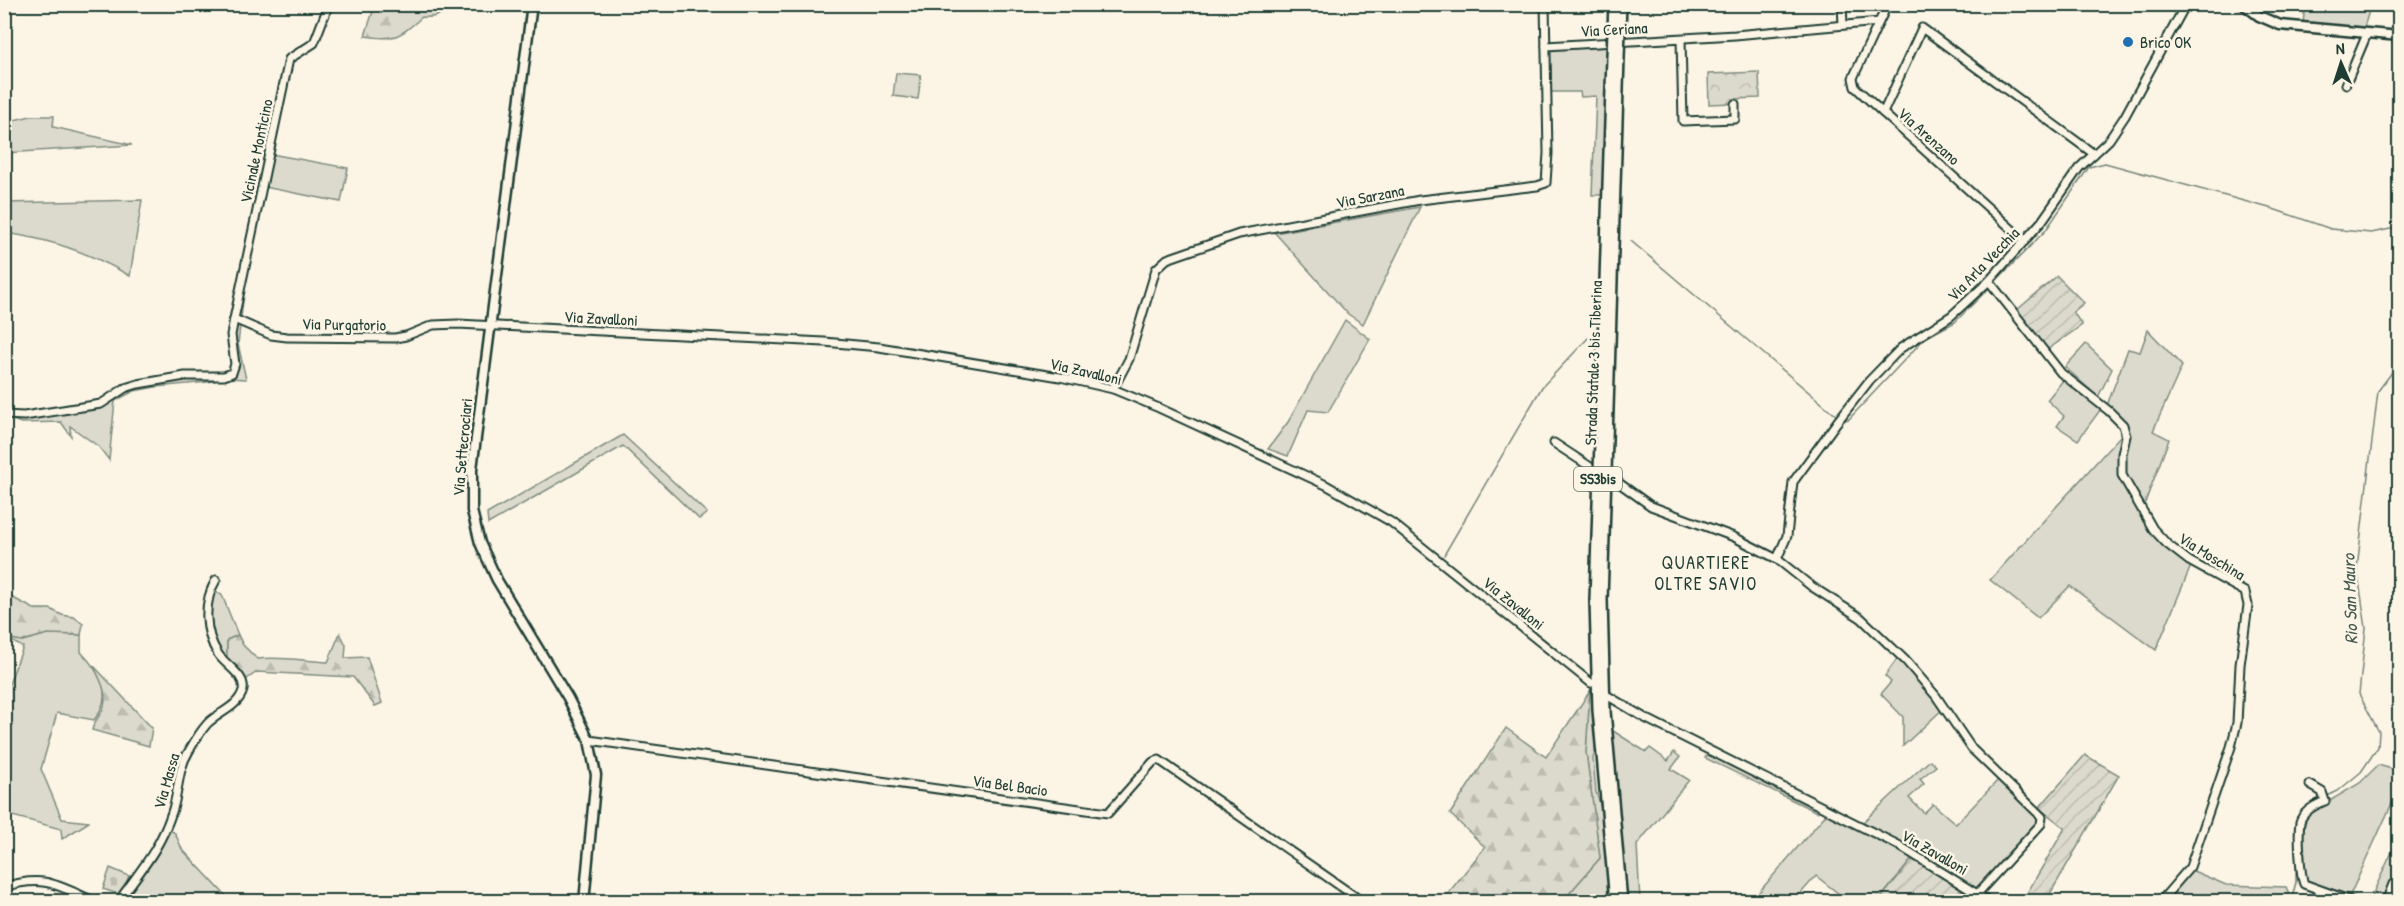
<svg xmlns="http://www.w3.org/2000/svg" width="2404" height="906" viewBox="0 0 2404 906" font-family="'Patrick Hand',sans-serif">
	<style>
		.grass { fill: #dcdacc; stroke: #7e8c80; stroke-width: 1.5 }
		.forest { fill: url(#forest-firs); stroke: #7e8c80; stroke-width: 1.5 }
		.cemetery { fill: url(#cemetery-stones); stroke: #7e8c80; stroke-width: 1.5 }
		.park { fill: url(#park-crowns); stroke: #7e8c80; stroke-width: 1.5 }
		.garden { fill: url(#garden-furrows); stroke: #7e8c80; stroke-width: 1.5 }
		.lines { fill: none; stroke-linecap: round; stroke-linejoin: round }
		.stream { stroke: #758479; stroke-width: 1.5 }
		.minor-tunnel { stroke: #d0d0c2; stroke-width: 7; stroke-dasharray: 7 3.5; stroke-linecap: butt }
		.minor-casing { stroke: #1f3d34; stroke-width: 11 }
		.major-casing { stroke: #1f3d34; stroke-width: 13 }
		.highway-casing { stroke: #1f3d34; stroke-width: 14 }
		.minor { stroke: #fcf5e5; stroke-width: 7 }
		.major { stroke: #fcf5e5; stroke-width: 8 }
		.highway { stroke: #fcf5e5; stroke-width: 9 }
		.highway-bridge-casing { stroke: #1f3d34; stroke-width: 14; stroke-linecap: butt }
		.highway-bridge { stroke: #fcf5e5; stroke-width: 9 }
		.poi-dot { fill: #1f6fb2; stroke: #fcf5e5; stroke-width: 2 }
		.labels { text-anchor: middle; stroke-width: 5; stroke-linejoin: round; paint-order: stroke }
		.shield { fill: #fcf5e5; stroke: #617469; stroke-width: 1.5 }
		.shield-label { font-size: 15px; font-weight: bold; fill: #1f3d34 }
		.street-label { font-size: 16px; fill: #1f3d34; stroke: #fcf5e5 }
		.poi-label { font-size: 16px; fill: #1f3d34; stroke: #fcf5e5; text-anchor: start }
		.neighbourhood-label { font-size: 18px; letter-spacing: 1.5px; fill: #1f3d34; stroke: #fcf5e5 }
		.water-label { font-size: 18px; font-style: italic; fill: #435a51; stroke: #fcf5e5 }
	</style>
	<defs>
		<pattern id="forest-firs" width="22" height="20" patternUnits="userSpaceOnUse" patternTransform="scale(1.5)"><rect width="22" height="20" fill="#dcdacc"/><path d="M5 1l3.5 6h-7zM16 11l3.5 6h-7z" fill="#bcbcb0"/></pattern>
		<pattern id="cemetery-stones" width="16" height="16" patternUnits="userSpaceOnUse" patternTransform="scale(1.5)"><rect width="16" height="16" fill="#dcdacc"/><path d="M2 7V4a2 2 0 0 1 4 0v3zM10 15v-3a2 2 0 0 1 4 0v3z" fill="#bcbcb0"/></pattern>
		<pattern id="park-crowns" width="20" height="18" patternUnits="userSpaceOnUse" patternTransform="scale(1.5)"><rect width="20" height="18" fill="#dcdacc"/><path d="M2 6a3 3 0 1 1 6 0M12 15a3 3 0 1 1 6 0" fill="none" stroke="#bcbcb0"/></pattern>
		<pattern id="garden-furrows" width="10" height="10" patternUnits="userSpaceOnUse" patternTransform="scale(1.5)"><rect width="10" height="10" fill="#dcdacc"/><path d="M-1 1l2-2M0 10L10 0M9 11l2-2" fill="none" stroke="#bcbcb0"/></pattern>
	</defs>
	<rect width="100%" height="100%" fill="#fcf5e5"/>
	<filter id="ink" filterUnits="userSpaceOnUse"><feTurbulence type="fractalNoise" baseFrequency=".0167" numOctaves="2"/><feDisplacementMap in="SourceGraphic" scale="12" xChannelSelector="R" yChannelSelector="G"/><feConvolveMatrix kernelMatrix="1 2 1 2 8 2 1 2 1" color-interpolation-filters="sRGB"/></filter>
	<g filter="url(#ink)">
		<g class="grass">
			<polygon points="2305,5 2371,5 2364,27 2303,23"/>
			<polygon points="1608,45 1603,195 1592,195 1596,96 1581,97 1580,92 1549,92 1548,50"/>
			<polygon points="896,73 921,75 918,99 893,96"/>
			<polygon points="31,116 54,116 53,127 132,145 5,153 5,122"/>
			<polygon points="271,154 348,168 341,202 264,187"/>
			<path d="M142,200L130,276C91,253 50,239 5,233V203Z"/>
			<polygon points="1420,207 1363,324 1348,314 1275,233"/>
			<polygon points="247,266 238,344 246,379 227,378 208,382 156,387 134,391 115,401 109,460 99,447 70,426 71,436 61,422 21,423 7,418 100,406 128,388 183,378 234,373 235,323"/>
			<polygon points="1345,320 1370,339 1328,412 1308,410 1288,456 1268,449 1288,422"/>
			<path d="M2148,330L2182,366L2153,431L2169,439L2143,508C2158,532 2170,544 2193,561L2156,650L2070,586L2038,618L1990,580L2121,435L2122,428L2106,408L2128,349L2140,352Z"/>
			<polygon points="2086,344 2112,369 2098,397 2065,367"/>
			<polygon points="2064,379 2101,409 2078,440 2057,426 2064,416 2047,400"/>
			<polygon points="623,435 707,513 699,519 623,446 488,524 487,514"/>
			<path d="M214,591L222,595L238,635L227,640V660C211,638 207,618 214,591Z"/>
			<path d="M48,634L81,635V652C100,672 115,695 94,720L57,713L41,769L62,819L89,822L62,839L61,829L5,814L4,697L23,647L5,638L22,641Z"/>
			<polygon points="1899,656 1944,708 1903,746 1903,717 1881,694 1891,682 1885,676"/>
			<polygon points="1590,691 1594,691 1597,748 1593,758 1596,792 1602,810 1611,901 1571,901 1567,896 1600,858 1586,752"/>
			<polygon points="1610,729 1646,752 1650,748 1668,761 1674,752 1680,757 1671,769 1689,780 1637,845 1640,901 1627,901"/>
			<polygon points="1709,752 1821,808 1817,812 1705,758"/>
			<polygon points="1930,760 1936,766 1920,779 1924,784 1909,798 1924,813 1933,804 1956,824 2000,778 2041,818 1978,890 1925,857 1863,822"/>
			<polygon points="2378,765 2399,771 2399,788 2350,895 2309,882 2304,876 2302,831 2309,813 2360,783"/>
			<polygon points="1828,812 1913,858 1878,901 1848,901 1816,876 1794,901 1757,901 1753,899"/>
			<polygon points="168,829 175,833 182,849 226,896 215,901 122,902 159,850"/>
			<polygon points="2396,843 2399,845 2399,901 2369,902"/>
			<polygon points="2191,870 2226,885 2286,887 2291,901 2163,902"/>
		</g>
		<g class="forest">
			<path d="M375,5L448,4L449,5C440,16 436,18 422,17C399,37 395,41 365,36Z"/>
			<polygon points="13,598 34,609 50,609 62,615 74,617 83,624 81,635 48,634 22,641 5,638 5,601"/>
			<path d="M340,633L346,645L345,658L367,657L382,703L375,706L353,677L257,672L244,681L227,660V640L238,635L243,645L257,659C281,656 304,661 328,662Z"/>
			<path d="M93,665L152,728L149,746L92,730C94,722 97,719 101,713C111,697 100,679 93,665Z"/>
			<polygon points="1590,691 1586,752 1600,858 1567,896 1571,901 1442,901 1485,847 1450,814 1506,728 1546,757"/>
		</g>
		<polygon class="cemetery" points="110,868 129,876 121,895 103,889"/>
		<polygon class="park" points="1759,72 1760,98 1733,99 1733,103 1709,104 1708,74"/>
		<g class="garden">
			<polygon points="2057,276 2084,303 2073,312 2082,325 2047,350 2017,310"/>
			<polygon points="2085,755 2119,775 2046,901 2039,901 2026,895 2065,828 2039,808"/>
			<polygon points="1913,858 1982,901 1878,902"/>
		</g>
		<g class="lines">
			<g class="stream">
				<polyline points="1631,241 1838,417"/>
				<polyline points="1995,282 2046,230 2089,167 2105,163 2273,209 2331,229 2371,233 2400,227"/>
				<polyline points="1841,421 1849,419 1925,338 1955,322 1989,288"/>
				<polyline points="1444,555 1542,387 1588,338"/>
				<polyline points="2325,797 2338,791 2361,772 2378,747 2379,732 2359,694 2366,628 2357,568 2378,391 2393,371 2400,369"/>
				<polyline points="2309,805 2321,799"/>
				<polyline points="2295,902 2292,898 2296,882 2296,853"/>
			</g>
			<polyline class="minor-tunnel" points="1589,466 1619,483"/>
			<g class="minor-casing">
				<g id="minor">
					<polyline points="1842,4 1843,25"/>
					<polyline points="1879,22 1853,78 1855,87 1883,113"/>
					<polyline points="1681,39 1683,121 1735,119 1735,104"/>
					<polyline points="1546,46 1735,35 1879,22 1888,4"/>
					<polyline points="2346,84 2367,34"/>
					<polyline points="2025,241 1883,113 1922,28 2094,154"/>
					<polyline points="1989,281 2061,373 2109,411 2123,425 2126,436 2122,454 2122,475 2153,529 2167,544 2189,561 2245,592 2248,605 2240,665 2237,723 2231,747 2190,867 2160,902"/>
					<polyline points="234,319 271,335 287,337 395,338 406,336 433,325 458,324 824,342 879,347 1060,377 1113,389 1159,408 1326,485 1391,522 1591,683"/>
					<polyline points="1113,389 1129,359 1156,269 1167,259 1239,234 1420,200 1537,186 1546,183 1548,153 1545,4"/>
					<polyline points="4,415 24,416 101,404 125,388 138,384 185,376 224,376 232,373 235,364 231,335 234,319 289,59 314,43 329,4"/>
					<polyline points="1554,443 1589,466"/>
					<polyline points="1619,483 1651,506 1734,537 1777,559 1811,586 1861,618 1906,661 1936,696 1972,749 2042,817 2041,824 1978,893"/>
					<polyline points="1777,559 1787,536 1793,482 1837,422 1869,381 1901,348 1951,316 1989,281 2042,221 2079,168 2109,140 2125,116 2186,4"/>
					<polyline points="1608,696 1645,718 1898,845 1990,902"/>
					<polyline points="589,740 1108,813 1153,762 1159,760 1363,902"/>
					<path d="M2310,785L2322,792L2325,801C2315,805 2303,811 2300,822C2298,834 2300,874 2304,884L2354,902"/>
					<path d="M4,887C46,874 58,886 96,902"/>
					<path d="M118,902C141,869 159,851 172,812C179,792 177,770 189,751C194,742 200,732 207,724C217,713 239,707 243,690C246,675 225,665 218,654C204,632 203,602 216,580"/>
					<polyline points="2386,902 2393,884 2400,884"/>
				</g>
			</g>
			<g class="major-casing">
				<g id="major">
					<polyline points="532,4 472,469 472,511 480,543 497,580 568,698 589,740 596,775 584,902"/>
					<polyline points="2243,4 2259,16 2280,25 2400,36"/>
				</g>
			</g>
			<g class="highway-casing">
				<g id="highway">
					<polyline points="1612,57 1595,600 1598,710 1615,902"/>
					<polyline points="1619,57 1602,600 1605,711 1622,902"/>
				</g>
			</g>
			<use href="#minor" class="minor"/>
			<use href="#major" class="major"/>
			<use href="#highway" class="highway"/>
			<g class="highway-bridge-casing">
				<g id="highway-bridge">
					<polyline points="1612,57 1614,4"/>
					<polyline points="1619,57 1621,4"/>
				</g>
			</g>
			<use href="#highway-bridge" class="highway-bridge"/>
		</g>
	</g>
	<circle class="poi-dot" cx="2128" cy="42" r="6"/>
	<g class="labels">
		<rect class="shield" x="1574" y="467" width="48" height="24" rx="4.5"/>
		<g class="shield-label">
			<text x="1598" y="484">SS3bis</text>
		</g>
		<g class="street-label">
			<text transform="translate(1614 29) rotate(-3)" y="6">Via Ceriana</text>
			<text transform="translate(1929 136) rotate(42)" y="6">Via Arenzano</text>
			<text transform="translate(256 151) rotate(-78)" y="6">Vicinale Monticino</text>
			<text transform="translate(1370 196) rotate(-11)" y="6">Via Sarzana</text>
			<text transform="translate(1983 264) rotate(-46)" y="6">Via Arla Vecchia</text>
			<text transform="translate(601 318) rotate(3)" y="6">Via Zavalloni</text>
			<text transform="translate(344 324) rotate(1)" y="6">Via Purgatorio</text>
			<text transform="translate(1593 363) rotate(-88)" y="6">Strada Statale 3 bis Tiberina</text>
			<text transform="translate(1086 371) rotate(13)" y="6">Via Zavalloni</text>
			<text transform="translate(462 447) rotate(-85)" y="6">Via Settecrociari</text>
			<text transform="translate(2212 556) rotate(32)" y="6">Via Moschina</text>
			<text transform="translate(1514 603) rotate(39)" y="6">Via Zavalloni</text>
			<text transform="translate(166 781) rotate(-74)" y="6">Via Massa</text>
			<text transform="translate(1010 785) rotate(8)" y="6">Via Bel Bacio</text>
			<text transform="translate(1935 852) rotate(30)" y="6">Via Zavalloni</text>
		</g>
		<g class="poi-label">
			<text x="2140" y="48">Brico OK</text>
		</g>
		<g class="neighbourhood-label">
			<text x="1706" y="569">QUARTIERE<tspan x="1706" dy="21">OLTRE SAVIO</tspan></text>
		</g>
		<g class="water-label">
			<text transform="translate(2350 599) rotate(-92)" y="6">Rio San Mauro</text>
		</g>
	</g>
	<rect width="2404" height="906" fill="none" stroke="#fcf5e5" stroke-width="24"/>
	<rect x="12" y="12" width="2380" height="882" fill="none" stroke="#1f3d34" stroke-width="2" filter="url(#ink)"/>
	<g transform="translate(2341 63) rotate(357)" stroke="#fcf5e5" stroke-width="4.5" paint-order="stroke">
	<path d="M0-4.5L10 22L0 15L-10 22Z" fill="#1f3d34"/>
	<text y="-9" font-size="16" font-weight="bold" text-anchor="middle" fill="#1f3d34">N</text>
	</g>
</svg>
